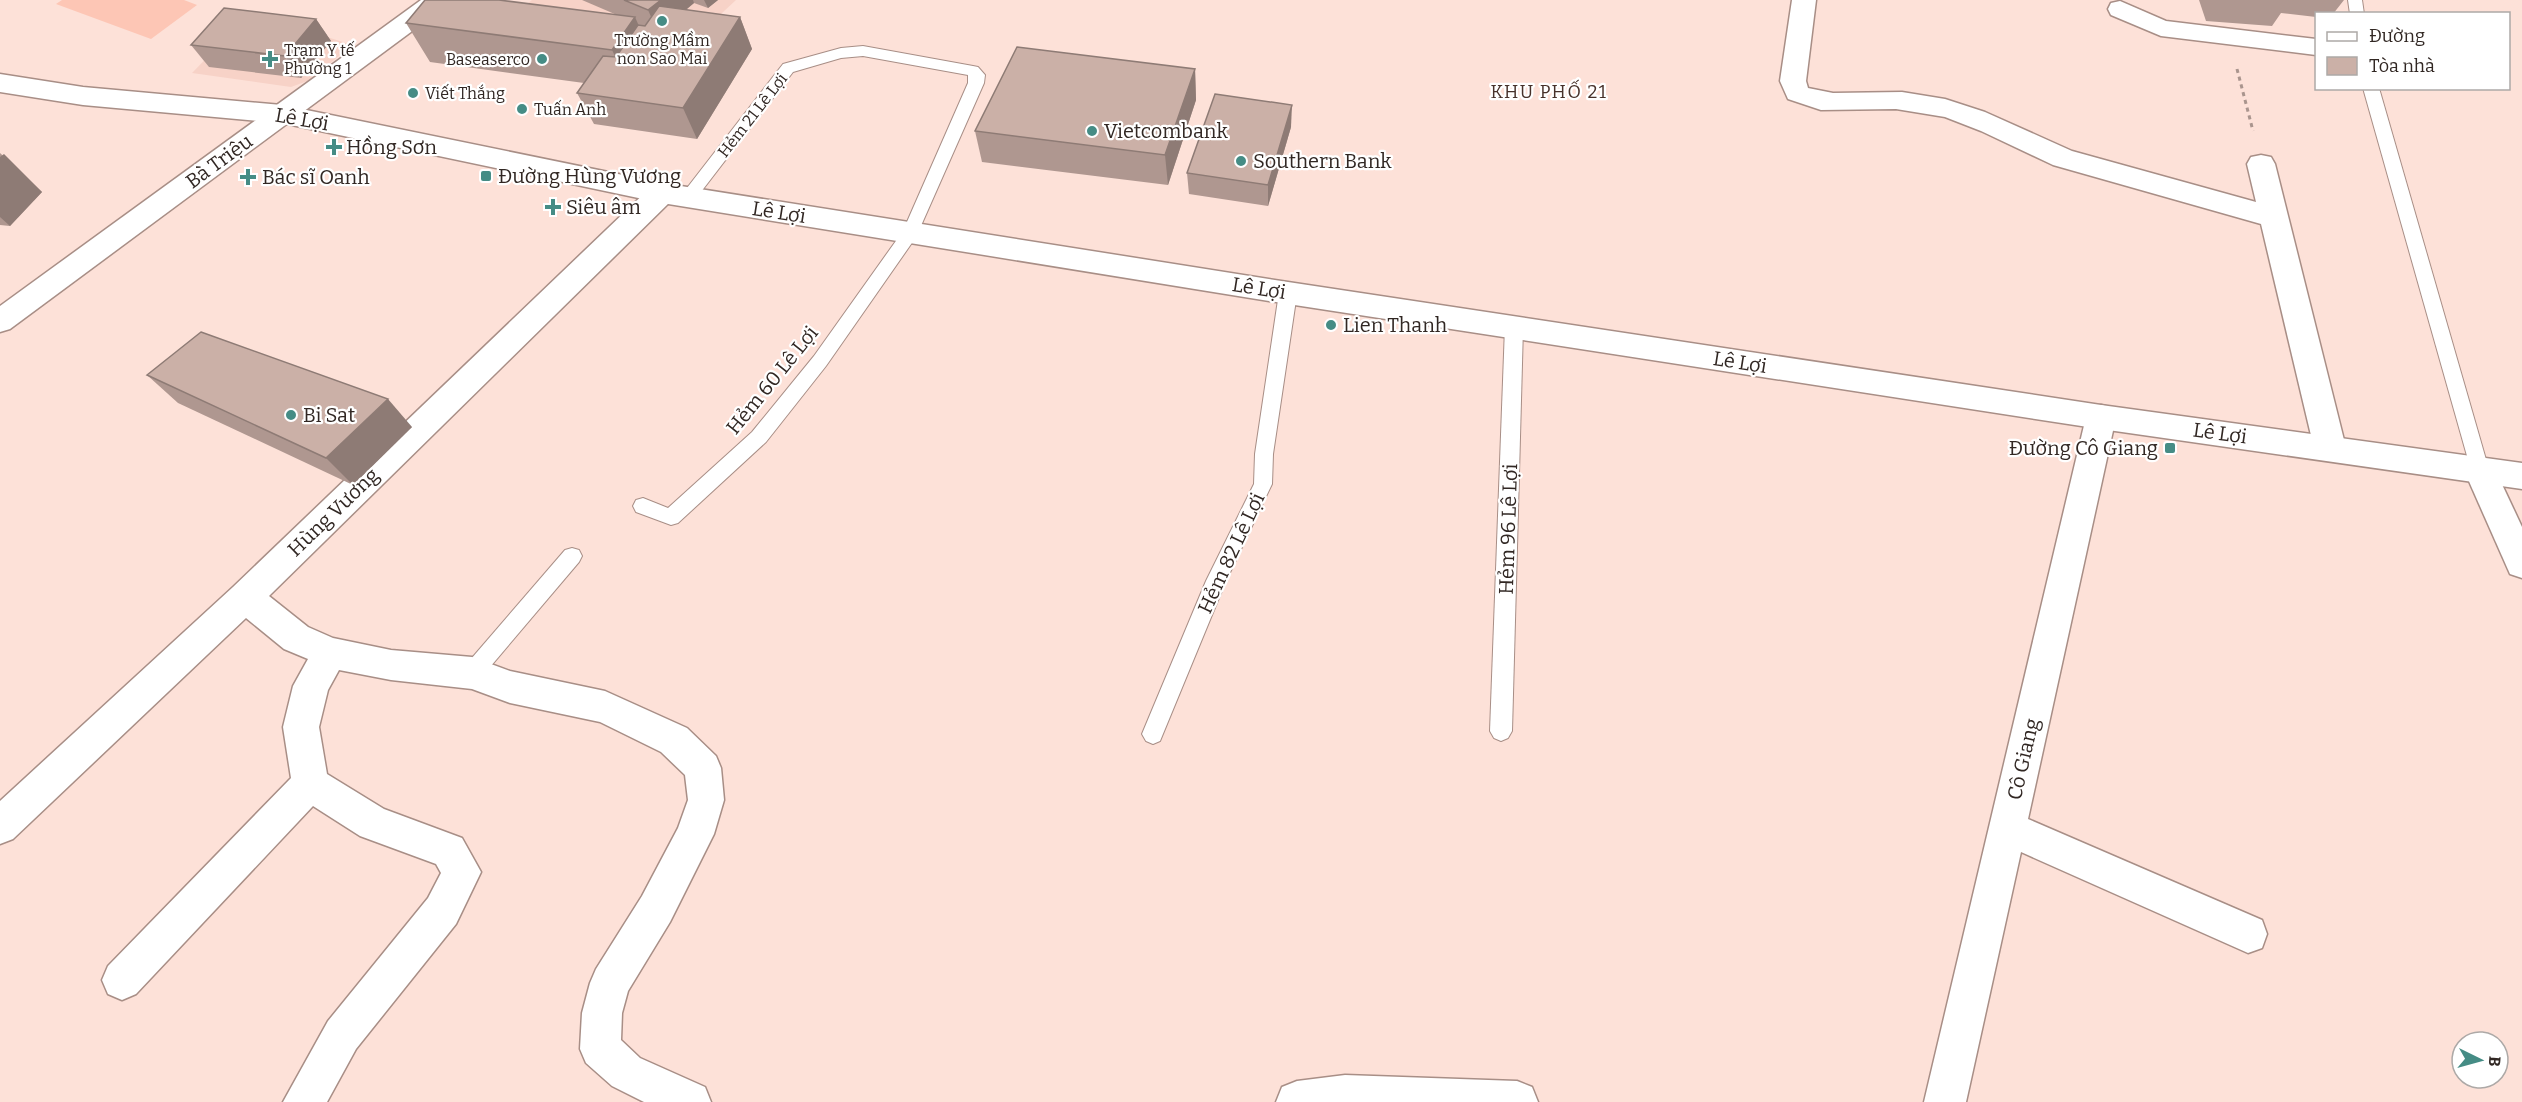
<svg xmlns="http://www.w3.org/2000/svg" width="2522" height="1102" viewBox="0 0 2522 1102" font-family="Bitter,serif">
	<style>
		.built { fill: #f7d2c7 }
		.green { fill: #fdc6b5 }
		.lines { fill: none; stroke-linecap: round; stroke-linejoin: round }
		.service-casing { stroke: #a88e86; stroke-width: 2 }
		.minor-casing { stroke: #a88e86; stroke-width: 3 }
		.primary-casing { stroke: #a88e86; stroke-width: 3 }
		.path { stroke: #aa958e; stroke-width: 3; stroke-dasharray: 4 4; stroke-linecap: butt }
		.service { fill: #fff; fill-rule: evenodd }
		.minor { fill: #fff; fill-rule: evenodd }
		.primary { fill: #fff; fill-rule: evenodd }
		.wall { fill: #af9790 }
		.shaded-wall { fill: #8e7b75 }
		.building { fill: #cbb0a7; stroke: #8e7b75; stroke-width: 1.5 }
		.poi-dot { fill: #458c85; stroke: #fff; stroke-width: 2 }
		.labels { text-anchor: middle; stroke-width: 4.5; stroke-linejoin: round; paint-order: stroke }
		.far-poi-label { font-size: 16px; fill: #312723; stroke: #fff; text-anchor: start }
		.far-street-label { font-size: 16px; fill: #312723; stroke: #fff }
		.far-neighbourhood-label { font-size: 18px; letter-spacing: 1.5px; fill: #47312a; stroke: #fff }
		.street-label { font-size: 20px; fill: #312723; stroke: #fff }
		.poi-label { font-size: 20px; fill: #312723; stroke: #fff; text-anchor: start }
	</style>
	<rect width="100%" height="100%" fill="#fde1d8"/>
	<g class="built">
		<polygon points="532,0 736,0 695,38 527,4"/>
		<polygon points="259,15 352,45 310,80 291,87 192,73 223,41"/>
	</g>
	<polygon class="green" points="62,0 184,0 197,5 151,39 56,4"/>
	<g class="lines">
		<g class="service-casing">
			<g id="service">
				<polygon points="2348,0 2362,0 2364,14 2350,14"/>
				<polygon points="863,46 973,66 978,67 985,75 984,83 916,237 826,366 766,442 678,523 671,525 636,512 633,506 636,500 643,498 668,508 752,432 814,356 903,231 968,83 968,75 863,56 841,58 793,72 694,201 682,201 680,197 783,64 841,48"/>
				<polygon points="2363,88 2379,88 2489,470 2487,475 2480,478 2473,475 2471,470"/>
				<polygon points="1288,287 1294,288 1297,293 1273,454 1272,484 1226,581 1160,741 1153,744 1146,741 1142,734 1206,581 1254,484 1255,454 1279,293 1282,288"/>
				<polygon points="1514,320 1520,322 1523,327 1512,731 1508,738 1501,741 1494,738 1490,731 1505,327 1508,322"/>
				<polygon points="572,548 579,550 582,556 579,562 479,680 472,682 465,680 462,673 465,666 565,550"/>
			</g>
		</g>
		<g class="minor-casing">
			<g id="minor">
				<polygon points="421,0 449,0 446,6 10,329 0,332 0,306"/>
				<polygon points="1792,0 1816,0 1806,81 1808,88 1833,93 1902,92 1945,99 1985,112 2072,151 2256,202 2247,164 2251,157 2261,155 2271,157 2275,164 2346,448 2341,457 2330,461 2319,457 2314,448 2261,224 2053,165 1981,131 1945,117 1896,109 1821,110 1788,99 1780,81"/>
				<polygon points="2120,1 2166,21 2316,39 2316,55 2161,36 2111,15 2108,9 2111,3"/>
				<polygon points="662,183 672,186 676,193 672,200 269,596 308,627 333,638 391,650 472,657 510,671 605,691 687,728 716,756 721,768 724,800 714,834 670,922 628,991 622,1013 621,1040 640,1058 705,1087 711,1102 644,1102 612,1086 586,1063 580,1049 582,1013 590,983 596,969 642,896 678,828 688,800 685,775 661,752 600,722 510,703 472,689 391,680 339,670 328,690 319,727 327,774 384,809 462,838 481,872 456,924 356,1049 327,1102 283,1102 328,1021 428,898 441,873 436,864 360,836 313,806 136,994 122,1000 108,994 102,980 108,966 291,778 283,727 293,686 308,659 284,649 246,618 13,839 0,844 0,801 233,587 652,186"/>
				<polygon points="2101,405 2112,408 2116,417 2028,819 2262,920 2267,934 2262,948 2248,953 2021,852 1966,1102 1924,1102 2086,417 2090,408"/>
				<polygon points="2480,457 2491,461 2522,527 2522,578 2510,574 2464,470 2469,461"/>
				<polygon points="1345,1075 1517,1081 1532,1087 1538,1102 1276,1102 1282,1087 1297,1081"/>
			</g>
		</g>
		<g class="primary-casing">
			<polygon id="primary" points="0,74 83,87 282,105 662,183 1288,282 2101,405 2522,463 2522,489 2101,429 1288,304 662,203 282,123 83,105 0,92"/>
		</g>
		<polyline class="path" points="2237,69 2253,131"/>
		<use href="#service" class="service"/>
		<use href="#minor" class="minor"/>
		<use href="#primary" class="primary"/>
	</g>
	<g class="wall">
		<polygon points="582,0 718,0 708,8 694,3 686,10 740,17 752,49 697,139 594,124 577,93 584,83 430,62 406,23 617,15"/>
		<polygon points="2199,0 2344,0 2333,14 2316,14 2316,17 2281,13 2272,26 2206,21"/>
		<polygon points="316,19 331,41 301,78 209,67 191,45"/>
		<polygon points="1195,69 1196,100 1168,185 982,162 975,131"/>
		<polygon points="1291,127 1268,206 1189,194 1187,173"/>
		<polygon points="0,153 42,192 10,226 0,225"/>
		<polygon points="147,375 412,427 353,485 178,403"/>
	</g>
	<g class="shaded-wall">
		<polygon points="661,0 693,0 694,3 658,32 648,10"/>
		<polygon points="704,0 718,0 708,8"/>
		<polygon points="635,17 652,56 631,89 612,50"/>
		<polygon points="740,17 752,49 697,139 683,108"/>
		<polygon points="316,19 331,41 301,78 285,56"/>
		<polygon points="1195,69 1196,100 1168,185 1165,155"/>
		<polygon points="1292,105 1291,127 1268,206 1268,185"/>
		<polygon points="4,154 42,192 10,226 0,217 0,157"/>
		<polygon points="388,399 412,427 353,485 326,458"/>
	</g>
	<g class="building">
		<polygon points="425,0 499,0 635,17 612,50 406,23"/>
		<polygon points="624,0 661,0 648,10"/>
		<polygon points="659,6 740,17 683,108 577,93 603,56 616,57 638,25 645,26"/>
		<polygon points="224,8 316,19 285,56 191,45"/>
		<polygon points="1017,47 1195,69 1165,155 975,131"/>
		<polygon points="1215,94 1292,105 1268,185 1187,173"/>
		<polygon points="201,332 388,399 326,458 147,375"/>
	</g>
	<g class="poi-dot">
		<circle cx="662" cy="21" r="6"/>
		<path d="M267 50h6v6h6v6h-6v6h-6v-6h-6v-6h6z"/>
		<circle cx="542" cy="59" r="6"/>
		<circle cx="413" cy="93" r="6"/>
		<circle cx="522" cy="109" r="6"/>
		<circle cx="1092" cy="131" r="6"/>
		<path d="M331 138h6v6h6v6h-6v6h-6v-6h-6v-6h6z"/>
		<circle cx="1241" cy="161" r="6"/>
		<rect x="480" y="170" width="12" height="12" rx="3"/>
		<path d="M245 168h6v6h6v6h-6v6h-6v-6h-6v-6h6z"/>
		<path d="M550 198h6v6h6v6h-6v6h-6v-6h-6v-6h6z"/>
		<circle cx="1331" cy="325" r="6"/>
		<circle cx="291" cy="415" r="6"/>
		<rect x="2164" y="442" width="12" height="12" rx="3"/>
	</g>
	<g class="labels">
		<g class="far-poi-label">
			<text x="662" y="46" text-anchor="middle">Trường Mầm<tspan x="662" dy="18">non Sao Mai</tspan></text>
			<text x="284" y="56">Trạm Y tế<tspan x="284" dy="18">Phường 1</tspan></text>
			<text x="530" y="65" text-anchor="end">Baseaserco</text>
			<text x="425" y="99">Viết Thắng</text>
			<text x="534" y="115">Tuấn Anh</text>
		</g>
		<g class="far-street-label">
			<text transform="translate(752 115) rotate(-52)" y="6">Hẻm 21 Lê Lợi</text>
		</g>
		<g class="far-neighbourhood-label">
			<text x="1549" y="98">KHU PHỐ 21</text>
		</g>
		<g class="street-label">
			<text transform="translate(302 119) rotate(10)" y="7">Lê Lợi</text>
			<text transform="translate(219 161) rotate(-36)" y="7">Bà Triệu</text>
			<text transform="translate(779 212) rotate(9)" y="7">Lê Lợi</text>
			<text transform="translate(1259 288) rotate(9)" y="7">Lê Lợi</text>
			<text transform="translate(1740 362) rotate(9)" y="7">Lê Lợi</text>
			<text transform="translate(772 380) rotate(-51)" y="7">Hẻm 60 Lê Lợi</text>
			<text transform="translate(2220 433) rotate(8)" y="7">Lê Lợi</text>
			<text transform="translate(333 512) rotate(-44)" y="7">Hùng Vương</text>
			<text transform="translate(1508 529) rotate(-88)" y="7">Hẻm 96 Lê Lợi</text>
			<text transform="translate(1231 553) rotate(-65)" y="7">Hẻm 82 Lê Lợi</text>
			<text transform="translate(2023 759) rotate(-77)" y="7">Cô Giang</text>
		</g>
		<g class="poi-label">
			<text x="1104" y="138">Vietcombank</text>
			<text x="346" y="154">Hồng Sơn</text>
			<text x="1253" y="168">Southern Bank</text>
			<text x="498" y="183">Đường Hùng Vương</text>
			<text x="262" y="184">Bác sĩ Oanh</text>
			<text x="566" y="214">Siêu âm</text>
			<text x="1343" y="332">Lien Thanh</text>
			<text x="303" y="422">Bi Sat</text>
			<text x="2158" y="455" text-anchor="end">Đường Cô Giang</text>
		</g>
	</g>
	<rect x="2315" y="12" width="195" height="78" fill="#ffffff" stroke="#ada9a7" stroke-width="1.5"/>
	<rect x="2327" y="32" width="30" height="9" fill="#ffffff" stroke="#ada9a7" stroke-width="1.5"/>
	<text x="2369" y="42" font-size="18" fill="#312723">Đường</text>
	<rect x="2327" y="57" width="30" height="18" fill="#cbb0a7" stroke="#ada9a7" stroke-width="1.5"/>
	<text x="2369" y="72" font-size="18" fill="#312723">Tòa nhà</text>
	<g transform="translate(2480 1060) rotate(95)"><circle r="28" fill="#ffffff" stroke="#ada9a7" stroke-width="1.5"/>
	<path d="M0-4.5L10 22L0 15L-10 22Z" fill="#458c85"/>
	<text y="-9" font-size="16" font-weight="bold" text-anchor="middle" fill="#312723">B</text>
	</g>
</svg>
